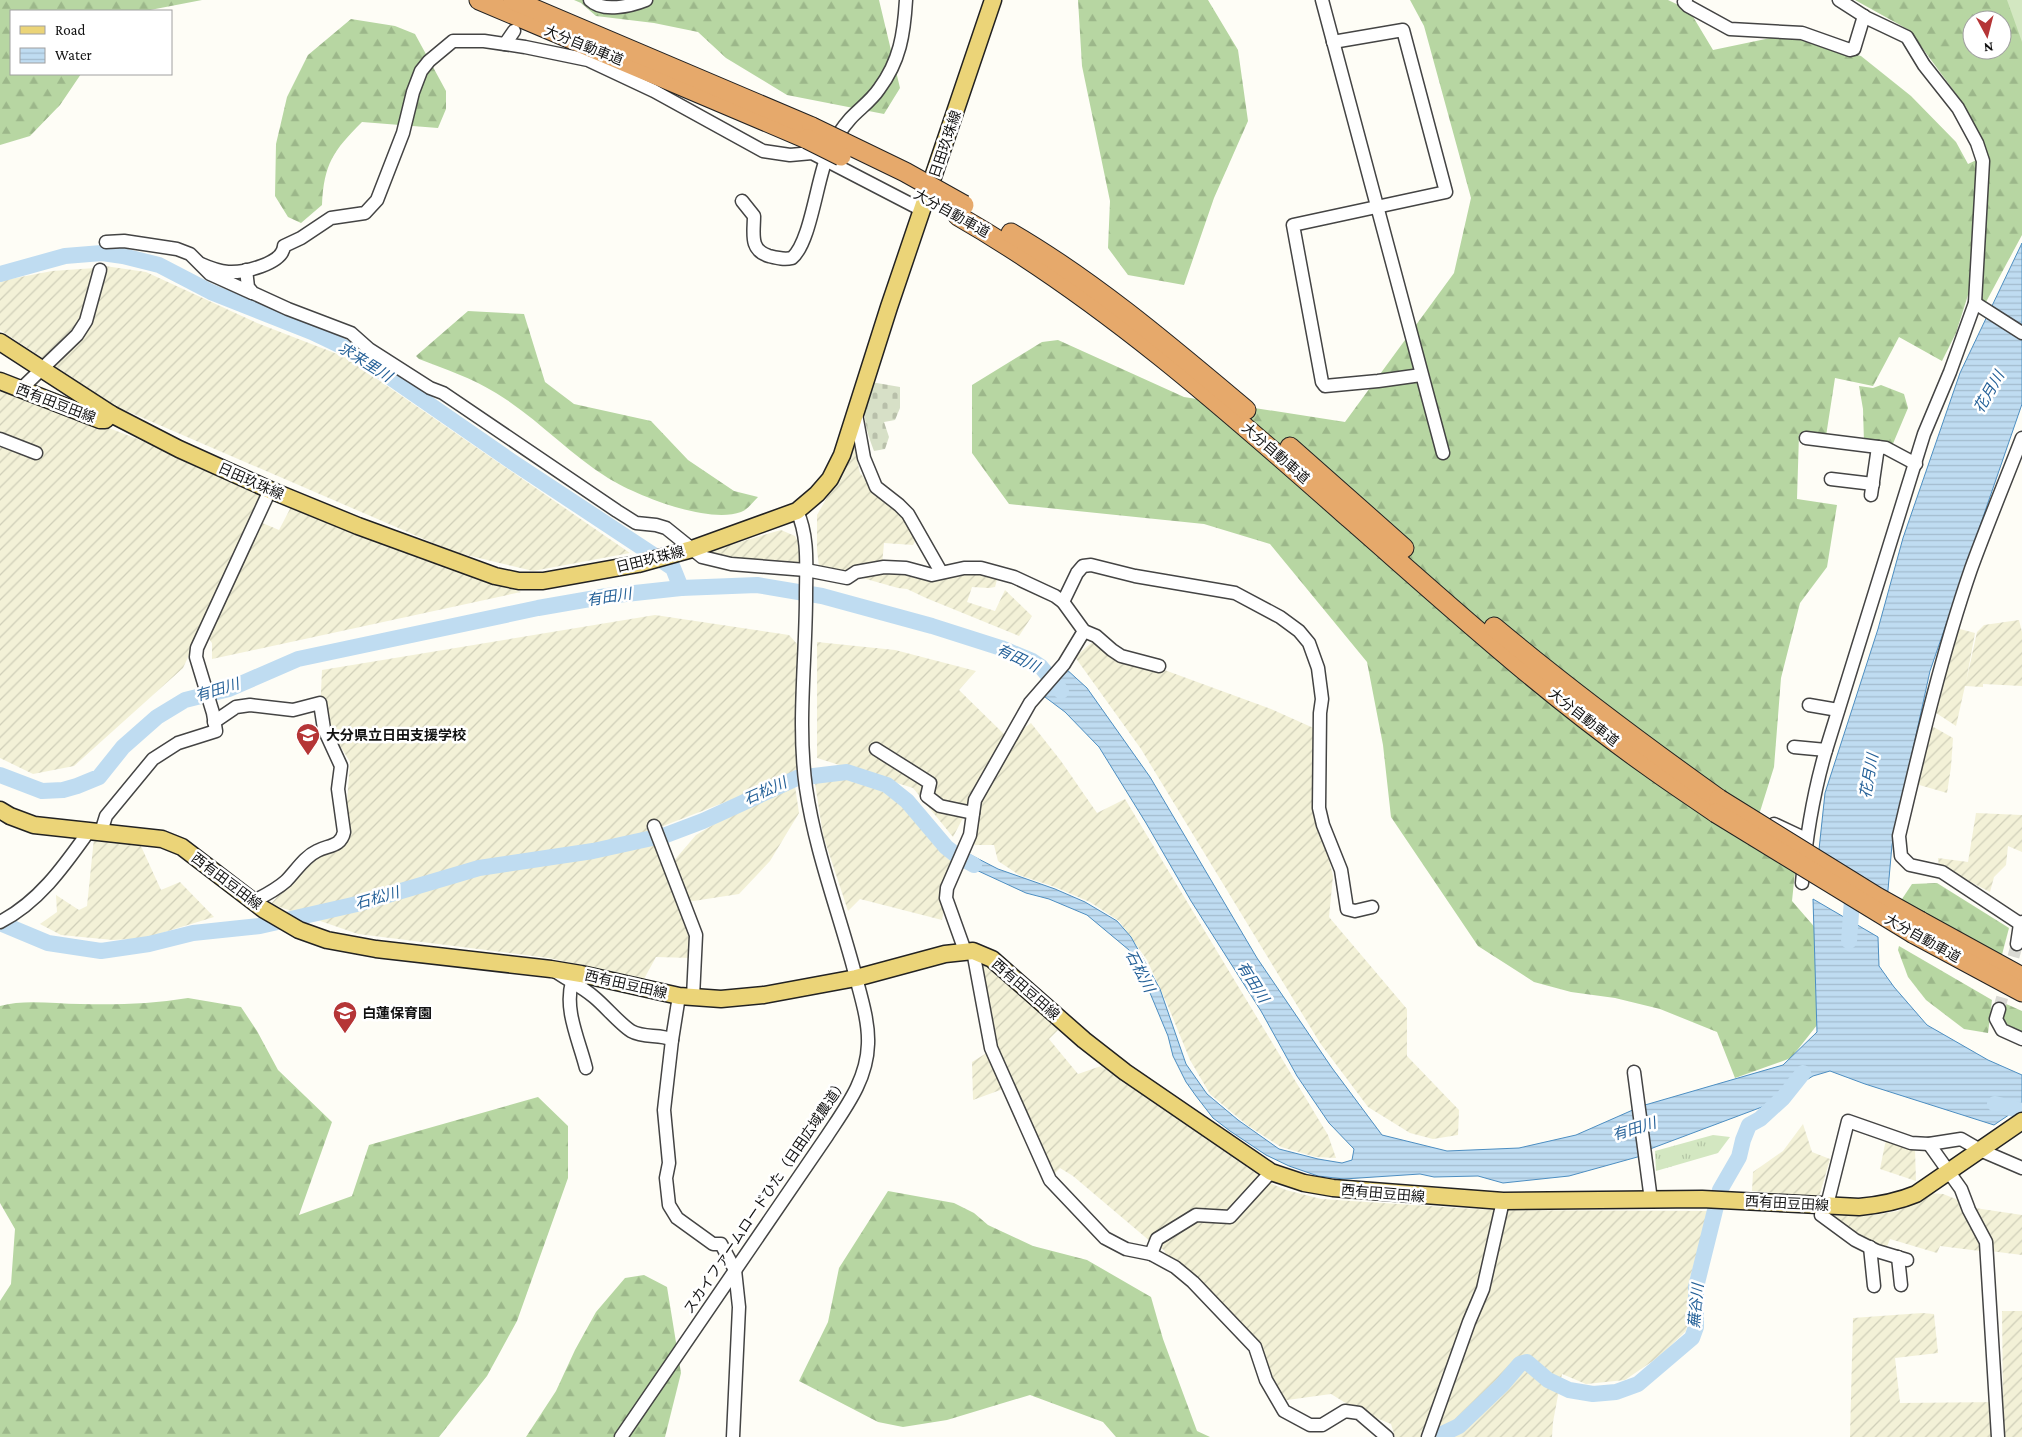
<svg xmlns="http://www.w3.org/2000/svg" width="2022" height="1437" viewBox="0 0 2022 1437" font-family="'Crimson Pro','Noto Sans JP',serif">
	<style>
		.farmland { fill: url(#farmland-furrows) }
		.grass { fill: url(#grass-tufts) }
		.forest { fill: url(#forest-firs); fill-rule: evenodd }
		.cemetery { fill: url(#cemetery-stones) }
		.park { fill: #d3e7c1 }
		.water { fill: url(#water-rules); stroke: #4d8ec1 }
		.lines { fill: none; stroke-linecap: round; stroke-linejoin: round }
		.river { stroke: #bfdcf1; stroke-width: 16 }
		.minor-tunnel { stroke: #dadad4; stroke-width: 12; stroke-dasharray: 12 6; stroke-linecap: butt }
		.minor-casing { stroke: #444; stroke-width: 15 }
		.major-casing { stroke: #222; stroke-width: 19 }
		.highway-casing { stroke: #222; stroke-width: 21 }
		.minor { stroke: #fff; stroke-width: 12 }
		.major { stroke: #ebd478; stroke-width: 16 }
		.highway { stroke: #e6a96b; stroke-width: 19 }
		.highway-bridge-casing { stroke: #222; stroke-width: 21; stroke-linecap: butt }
		.highway-bridge { stroke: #e6a96b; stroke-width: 19 }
		.labels { text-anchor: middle; stroke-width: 5; stroke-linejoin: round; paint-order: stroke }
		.street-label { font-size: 14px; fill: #111; stroke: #fff }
		.poi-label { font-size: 14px; font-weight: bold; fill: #111; stroke: #fff; text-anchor: start }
		.water-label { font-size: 15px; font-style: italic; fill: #256198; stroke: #fff }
	</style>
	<defs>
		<pattern id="farmland-furrows" width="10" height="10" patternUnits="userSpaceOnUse" patternTransform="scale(1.25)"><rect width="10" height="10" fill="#f3f1d7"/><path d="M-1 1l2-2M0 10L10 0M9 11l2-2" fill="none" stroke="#cfceb8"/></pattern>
		<pattern id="grass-tufts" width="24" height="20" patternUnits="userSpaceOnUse" patternTransform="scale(1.25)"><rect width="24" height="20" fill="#d3e7c1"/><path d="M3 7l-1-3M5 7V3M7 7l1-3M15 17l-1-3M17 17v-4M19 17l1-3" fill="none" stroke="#b4c5a5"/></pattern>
		<pattern id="forest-firs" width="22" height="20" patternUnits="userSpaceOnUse" patternTransform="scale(1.25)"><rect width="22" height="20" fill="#b7d6a2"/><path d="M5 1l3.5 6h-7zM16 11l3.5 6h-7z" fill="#9cb78a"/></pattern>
		<pattern id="cemetery-stones" width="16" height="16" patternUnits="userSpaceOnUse" patternTransform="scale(1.25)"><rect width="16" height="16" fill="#d7e0c7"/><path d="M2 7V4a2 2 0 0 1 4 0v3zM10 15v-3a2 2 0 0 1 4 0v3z" fill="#b8bfaa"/></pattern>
		<pattern id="water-rules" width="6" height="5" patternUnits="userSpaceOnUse" patternTransform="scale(1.25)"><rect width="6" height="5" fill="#bfdcf1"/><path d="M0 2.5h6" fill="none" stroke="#a3bcce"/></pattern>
	</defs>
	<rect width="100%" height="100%" fill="#fefdf6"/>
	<g class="farmland">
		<polygon points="105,266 146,272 257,323 345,357 630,553 533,571 454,552 113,405 52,364 87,329"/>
		<polygon points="95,268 83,320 67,340 44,359 0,330 0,281 52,271"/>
		<polygon points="0,386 140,440 263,495 183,668 74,766 33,774 0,758"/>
		<polygon points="853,441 860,473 871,486 904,515 917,538 913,545 884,543 882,565 845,574 819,567 817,550 817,515 840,475"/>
		<polygon points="291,507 521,592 212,659 212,643 206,635 260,522 279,530"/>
		<polygon points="781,530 795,536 801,547 801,566 725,559 707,554 709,551"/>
		<polygon points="958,572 998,576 995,587 989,588 972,587 967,602 995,611 1005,590 1032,616 1019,636 926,598 907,589 898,588 859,577 860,573"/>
		<polygon points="655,615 789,635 797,644 797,770 736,798 650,831 693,937 692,958 656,957 644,979 549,958 358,934 271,904 310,858 344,842 350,762 320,713 322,670"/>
		<polygon points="2019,620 2022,632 2022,686 1983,684 1983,687 1965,686 1956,726 1933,711 1956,628 1975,633 1966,682 1977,632 1984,625"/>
		<polygon points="1096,639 1159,668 1271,709 1318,730 1317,810 1333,876 1329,917 1407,1009 1407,1056 1459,1110 1458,1135 1433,1139 1410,1133 1368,1107 1320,1043 1141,749 1075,657"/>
		<polygon points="817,642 895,650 976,671 959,690 1006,736 953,837 913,788 817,758"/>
		<polygon points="1031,723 1061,761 1097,813 1125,799 1328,1135 1336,1158 1316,1157 1281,1147 1247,1125 1210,1094 1190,1060 1168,1006 1147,960 1119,921 1090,902 1055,887 1019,875 998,861 994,845 969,845 981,798 1016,734"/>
		<polygon points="1930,725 1953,738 1951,767 1947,793 1916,784"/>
		<polygon points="843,779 861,783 888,794 920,821 954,860 942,920 860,899 848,911 823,835 815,783"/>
		<polygon points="795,786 799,813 770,861 739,894 687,902 672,863 696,835 730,815"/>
		<polygon points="1976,813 2022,815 2022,852 2008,846 2006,865 1994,877 1990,892 1939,866 1938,858 1968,862"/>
		<polygon points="94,838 140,844 161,890 180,882 214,917 145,938 113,940 61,935 40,924 57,912 56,895 79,910 87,906"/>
		<polygon points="978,966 990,966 1058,1030 1049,1039 1078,1074 1101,1066 1270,1183 1286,1190 1321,1199 1490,1210 1708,1211 1690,1278 1692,1305 1686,1331 1660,1356 1625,1380 1586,1384 1562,1374 1553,1422 1552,1437 1395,1437 1391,1424 1357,1410 1331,1394 1280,1401 1269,1379 1263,1347 1201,1286 1166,1255 1164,1250 1151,1242 1073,1176 1060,1168 1054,1174 1014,1085 973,1100 972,1062 998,1046"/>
		<polygon points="1803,1124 1812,1152 1830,1159 1819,1197 1752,1191 1753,1172 1783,1151"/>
		<polygon points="1886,1139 1915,1150 1916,1181 1880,1169"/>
		<polygon points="1929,1193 1943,1194 1961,1201 1978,1236 1980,1251 1940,1246 1937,1253 1890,1239 1886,1249 1856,1237 1831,1214 1875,1215 1898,1211"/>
		<polygon points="1975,1208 2022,1215 2022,1255 1990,1251"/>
		<polygon points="2002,1311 2022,1311 2022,1437 1850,1437 1853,1318 1922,1313 1934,1314 1938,1353 1895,1358 1900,1403 2003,1402"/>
	</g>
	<polygon class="grass" points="1713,1135 1730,1137 1718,1153 1656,1171 1655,1151"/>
	<g class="forest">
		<polygon points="0,0 202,0 145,11 11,11 11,74 81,74 60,105 30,136 0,145"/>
		<polygon points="574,0 879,0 900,88 884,114 787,95 726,58 698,32 654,23 596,16 581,3"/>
		<polygon points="1078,0 1208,0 1238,50 1248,121 1214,198 1184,285 1128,275 1108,248 1110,201 1082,66"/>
		<path d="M1410,0H1668L1689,10L1713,50L1785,35L1861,56L1911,96L1956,142L1968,164L1987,155L1962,102L1909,30L1855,0H2022V235L1986,302L1968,295L1956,333L1942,361L1899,337L1873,386L1835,378L1826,436L1799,434L1797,499L1837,505L1827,567L1800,603L1781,678L1774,767L1758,818L1798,843L1792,901L1824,938L1825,1015L1791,1058L1735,1078L1717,1032L1660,1009L1615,998L1571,992L1534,982L1478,946L1391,817L1383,745L1367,662L1270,544L1204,524L1009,504L972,453V385L1042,342L1058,340L1184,397L1345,422L1454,273L1471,198L1424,26ZM1972,20H2002V50H1972Z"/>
		<path d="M351,19L395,26L415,34L446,91V109L438,128L362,122C333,151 324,164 322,205L301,223L288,217L275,196L276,144L287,97L308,55Z"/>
		<path d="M468,311L524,314L545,382L574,404L651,421L688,460L734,491L758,497C753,502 747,510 741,512C708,524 637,496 608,478C568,453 536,417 496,393C472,378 445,369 419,359L416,356Z"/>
		<polygon points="1881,385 1904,394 1908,408 1892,446 1864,443 1863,409 1859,386 1873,388"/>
		<polygon points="1937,883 2009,928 1999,966 1898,914 1902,899 1912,884"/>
		<polygon points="1899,946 1992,1000 1988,1033 1964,1029 1926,1000 1908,977 1898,950"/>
		<path d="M188,998L241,1007L257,1031L278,1070L332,1122L299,1215L352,1196L369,1145L538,1097L568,1126V1178L517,1321L487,1376L439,1437H0V1301L11,1284L15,1229L0,1203V1006C25,999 54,1004 80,1004C116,1005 152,1004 188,998Z"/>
		<polygon points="2004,1003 2022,1011 2022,1036 2005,1029 2000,1018"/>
		<polygon points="888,1191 954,1203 974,1213 988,1225 1033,1246 1087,1260 1151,1297 1163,1339 1197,1431 1210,1437 1116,1437 1103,1422 1030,1395 947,1420 903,1427 878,1422 799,1381 828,1322 839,1268"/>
		<polygon points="644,1275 667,1287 681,1373 665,1437 526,1437 556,1391 575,1350 596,1312 625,1278"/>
	</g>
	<path class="cemetery" d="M871,382L900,387V408L895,420L884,422L889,437L885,449L874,451C863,421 862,413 871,382Z"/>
	<polygon class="park" points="2007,0 2022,0 2022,42"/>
	<g class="water">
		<polygon points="2022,243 2022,404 1930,671 1892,845 1887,901 1818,859 1825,793 1878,629 1903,538 1960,373"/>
		<polygon points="1065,668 1087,688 1150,777 1257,958 1332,1068 1382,1135 1447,1151 1519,1148 1576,1135 1635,1109 1641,1156 1569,1176 1503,1183 1478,1176 1434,1177 1420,1174 1344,1179 1318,1176 1289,1166 1266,1155 1230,1131 1213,1118 1196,1096 1186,1082 1173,1056 1168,1036 1145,981 1129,950 1087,915 1049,899 1026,893 961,863 967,853 998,869 1055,889 1085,902 1117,921 1131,937 1160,989 1186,1064 1207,1094 1238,1120 1279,1149 1318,1159 1342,1163 1352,1160 1354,1149 1329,1123 1297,1076 1261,1011 1191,901 1146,823 1099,747 1065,712 1041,694"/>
		<polygon points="1813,899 1878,937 1879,966 1894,987 1927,1025 1988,1060 2022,1075 2022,1106 1994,1125 1865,1084 1830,1071 1813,1076 1762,1107 1650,1149 1645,1105 1783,1065 1817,1032"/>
	</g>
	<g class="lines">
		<g class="river">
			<polyline points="0,274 65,256 102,253 123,256 159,265 211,292 312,332 352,351 511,461 673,568 681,588"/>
			<polyline points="0,775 42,791 63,790 77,786 99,777 123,747 157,717 185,700 229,689 298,659 538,608 607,596 681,588 757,585 822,596 932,626 1001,648 1032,661 1041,667 1061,691"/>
			<polyline points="0,923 48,943 101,951 149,944 193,933 260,926 357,904 479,868 593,851 666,835 703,821 797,778 847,772 887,785 907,801 946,847 956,855 974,865"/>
			<polyline points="1849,941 1853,886"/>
			<polyline points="1995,1104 2022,1111"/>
			<polyline points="1436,1437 1459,1426 1502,1385 1520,1364 1527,1362 1548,1380 1569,1390 1593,1394 1616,1392 1638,1384 1692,1338 1696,1327 1696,1287 1720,1190 1739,1157 1743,1140 1749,1125 1760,1119 1783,1098 1803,1073"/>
		</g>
		<polyline class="minor-tunnel" points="1999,1009 2017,944"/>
		<g class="minor-casing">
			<g id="minor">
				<path d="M590,0C603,13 631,6 646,0"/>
				<polyline points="1322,0 1443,453"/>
				<polyline points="1686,0 1684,2 1688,6 1730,29 1802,33 1850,50 1854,49 1864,16"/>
				<polyline points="1333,42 1403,30 1446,192 1293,225 1322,382 1325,386 1378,381 1421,375"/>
				<polyline points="505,44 514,31"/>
				<path d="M742,201L754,216C754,233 749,250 769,256C777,258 784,260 792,258C811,242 817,177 829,151C834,141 842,128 850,119C859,109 871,101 879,89C900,61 904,34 906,0"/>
				<polyline points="106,242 124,241 177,249 190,254 210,274 252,293"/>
				<path d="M201,264C210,268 218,271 228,272C243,273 283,264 284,246L301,238L331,218L365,213L377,200L403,133L413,92L421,71L429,61L453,41H484L525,47L588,60L654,91L763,151L790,155L812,153L922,210"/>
				<polyline points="246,270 248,287 253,293 288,309 351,333 369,349 430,388 443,393 617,511 636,523 656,525 666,528 702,557 731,564 806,570 847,578 856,572 884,567 906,568 932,575 964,568 981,568 1014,577 1055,596 1063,602 1084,631 1096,636 1112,650 1121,656 1159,666"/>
				<polyline points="1975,303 2022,333"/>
				<polyline points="21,389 77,335 86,321 100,270"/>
				<polyline points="856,414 864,458 876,487 899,505 908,514 941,572"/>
				<polyline points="1806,438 1886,448 1916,464"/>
				<path d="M2022,438C2005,482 1987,525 1971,569C1941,656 1920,747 1899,836L1901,856L1910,865L1942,872L2022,925"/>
				<polyline points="0,439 36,453"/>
				<polyline points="1831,479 1873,484"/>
				<polyline points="1871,495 1878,447"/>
				<polyline points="1063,602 1077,573 1083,566 1091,565 1135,576 1235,593 1280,617 1299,631 1309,643 1318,668 1322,699 1320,713 1319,808 1323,825 1341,870 1347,909 1355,911 1372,907"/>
				<polyline points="1809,705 1838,710"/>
				<path d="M214,722L236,707L250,705L293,710L320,703L324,729L341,766L338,789L344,832C341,847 328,845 317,851C304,857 296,871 286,881C276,890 264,896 252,902"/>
				<polyline points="1794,747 1826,750"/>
				<polyline points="876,749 930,783 927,796 940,806 973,813"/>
				<polyline points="1774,824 1806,839"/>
				<polyline points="654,826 696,935 693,997"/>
				<polyline points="101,832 106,816 153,759 178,743 216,731 213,713 196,657 197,648 270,490"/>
				<path d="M1802,883C1806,838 1813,794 1826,750L1924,434L1950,372L1975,303L1983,161L1977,143L1958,108L1924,65L1907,37L1867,18L1839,0"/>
				<path d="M0,922C39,902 64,866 89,831"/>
				<polyline points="2017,944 2020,924 2022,922"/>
				<polyline points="965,951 946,898 947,888 970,835 975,800 1030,703 1064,664 1084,631"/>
				<polyline points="973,951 991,1048 1050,1180 1105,1238 1126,1249 1151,1254 1175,1267 1193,1282 1255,1347 1266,1380 1284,1411 1310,1425 1322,1425 1345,1411 1359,1413 1387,1437"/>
				<path d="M555,971C568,980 582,987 594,997C605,1006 620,1024 631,1031C645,1039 660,1033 672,1040"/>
				<path d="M572,982C564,1010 579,1040 586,1068"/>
				<polyline points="679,996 672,1040 664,1110 669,1163 666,1178 669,1205 677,1218 713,1244 721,1244 735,1270 739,1307 733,1437"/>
				<polyline points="1999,1009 1996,1019 2002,1030 2022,1039"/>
				<polyline points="1634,1072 1651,1200"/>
				<polyline points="1929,1144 1961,1189 1969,1210 1986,1242 1998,1437"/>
				<polyline points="1822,1205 1821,1215 1855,1240 1877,1251 1907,1260"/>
				<polyline points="1827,1205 1848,1121 1911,1143 1929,1144 1961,1139 1980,1150 2022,1168"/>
				<polyline points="1870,1247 1874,1286"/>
				<polyline points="1151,1254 1157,1239 1196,1215 1230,1217 1271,1172"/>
				<polyline points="1898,1257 1901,1285"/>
				<path d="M621,1437L827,1136C846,1107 867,1080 868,1044C869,1020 860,994 854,970C838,910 815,850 806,788C797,725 806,659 806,596C806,567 809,537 797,511"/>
				<polyline points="1428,1437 1469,1322 1483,1289 1503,1201"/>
			</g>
		</g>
		<g class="major-casing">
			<g id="major">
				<polyline points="0,342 111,414 179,449 270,490 358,526 495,576 519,581 543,581 638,564 692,549 797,511 817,494 830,479 842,455 889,307 993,0"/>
				<polyline points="0,381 100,420 105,420 111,414"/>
				<path d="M0,810L10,816L34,825L162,839L182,847L263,909L299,930L327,940L376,949L551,969L581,974L679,996L721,999L764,995L856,978L945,954L973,951L992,959L1084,1040L1125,1072L1271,1172L1304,1183L1333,1188L1503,1201L1702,1199L1859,1207C1880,1205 1897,1202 1916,1194L2022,1121"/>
			</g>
		</g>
		<g class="highway-casing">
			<g id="highway">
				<polyline points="479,0 807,139"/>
				<polyline points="513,0 812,127"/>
				<path d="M958,216C1101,298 1226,409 1349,518C1446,603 1542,691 1648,766C1670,782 1693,797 1716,813"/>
				<path d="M1011,233C1095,282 1171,347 1246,410"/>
				<polyline points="1290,447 1404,548"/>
				<path d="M1494,627C1567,688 1642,744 1719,799"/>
				<polyline points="1920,921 2022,977"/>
				<polyline points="1914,934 2022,992"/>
			</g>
		</g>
		<use href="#minor" class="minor"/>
		<use href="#major" class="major"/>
		<use href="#highway" class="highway"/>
		<g class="highway-bridge-casing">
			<g id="highway-bridge">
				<polyline points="812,127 905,172 964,205"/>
				<polyline points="807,139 841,156"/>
				<polyline points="1719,799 1877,897 1920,921"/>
				<polyline points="1716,813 1914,934"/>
			</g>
		</g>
		<use href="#highway-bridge" class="highway-bridge"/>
	</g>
	<defs>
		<g id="school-pin" transform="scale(1.25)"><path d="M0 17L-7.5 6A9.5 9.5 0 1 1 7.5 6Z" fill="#b53536" stroke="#fff"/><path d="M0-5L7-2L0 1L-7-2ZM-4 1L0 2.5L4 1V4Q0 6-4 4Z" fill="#fff"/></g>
	</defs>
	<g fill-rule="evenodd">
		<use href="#school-pin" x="308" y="735"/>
		<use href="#school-pin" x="345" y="1013"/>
	</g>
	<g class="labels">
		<g class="street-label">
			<text transform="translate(584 45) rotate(22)" y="5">大分自動車道</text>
			<text transform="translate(945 144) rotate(-71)" y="5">日田玖珠線</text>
			<text transform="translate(952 213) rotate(29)" y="5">大分自動車道</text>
			<text transform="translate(56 403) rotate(21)" y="5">西有田豆田線</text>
			<text transform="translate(1276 453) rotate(41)" y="5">大分自動車道</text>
			<text transform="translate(251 481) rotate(24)" y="5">日田玖珠線</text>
			<text transform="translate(650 559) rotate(-14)" y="5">日田玖珠線</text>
			<text transform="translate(1584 717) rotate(38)" y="5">大分自動車道</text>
			<text transform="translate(227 881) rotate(37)" y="5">西有田豆田線</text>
			<text transform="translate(1923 938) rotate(29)" y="5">大分自動車道</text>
			<text transform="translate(626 984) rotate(13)" y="5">西有田豆田線</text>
			<text transform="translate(1026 989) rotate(41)" y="5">西有田豆田線</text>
			<text transform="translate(1383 1193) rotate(5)" y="5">西有田豆田線</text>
			<text transform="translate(765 1196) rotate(-56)" y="5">スカイファームロードひた（日田広域農道）</text>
			<text transform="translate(1787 1203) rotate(3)" y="5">西有田豆田線</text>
		</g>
		<g class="poi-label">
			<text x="326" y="740">大分県立日田支援学校</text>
			<text x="362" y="1018">白蓮保育園</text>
		</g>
		<g class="water-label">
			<text transform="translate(365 362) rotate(32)" y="5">求来里川</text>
			<text transform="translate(1989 392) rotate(-60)" y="5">花月川</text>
			<text transform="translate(609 597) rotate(-9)" y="5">有田川</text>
			<text transform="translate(1018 658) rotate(26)" y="5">有田川</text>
			<text transform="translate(217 690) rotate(-17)" y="5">有田川</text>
			<text transform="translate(1869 776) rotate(-80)" y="5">花月川</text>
			<text transform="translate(765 791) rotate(-24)" y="5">石松川</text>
			<text transform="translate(377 898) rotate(-16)" y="5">石松川</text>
			<text transform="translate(1140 971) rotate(63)" y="5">石松川</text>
			<text transform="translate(1253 982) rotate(58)" y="5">有田川</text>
			<text transform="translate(1634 1129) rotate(-17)" y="5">有田川</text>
			<text transform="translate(1696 1306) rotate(-85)" y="5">蕪谷川</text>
		</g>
	</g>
	<rect x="10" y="10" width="162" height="65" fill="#ffffff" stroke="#a0a0a0"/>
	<rect x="20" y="26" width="25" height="8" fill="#ebd478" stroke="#a0a0a0"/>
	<text x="55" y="35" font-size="15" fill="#111111">Road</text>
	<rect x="20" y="48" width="25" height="15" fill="url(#water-rules)" stroke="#a0a0a0"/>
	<text x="55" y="60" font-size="15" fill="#111111">Water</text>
	<g transform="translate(1987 35) rotate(173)"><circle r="24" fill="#ffffff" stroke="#a0a0a0"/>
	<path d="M0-4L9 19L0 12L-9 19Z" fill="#b53536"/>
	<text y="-8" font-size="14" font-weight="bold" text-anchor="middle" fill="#111111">N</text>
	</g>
</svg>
